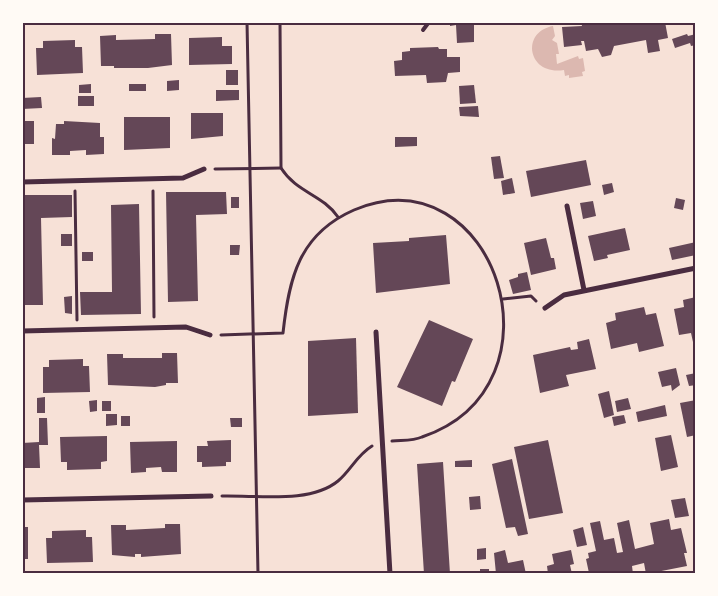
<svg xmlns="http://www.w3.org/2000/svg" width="718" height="596" viewBox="0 0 718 596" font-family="Overpass,sans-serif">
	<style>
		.water { fill: #dcb8b0 }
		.building { fill: #644757 }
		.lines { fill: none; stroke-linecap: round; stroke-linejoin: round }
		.path { stroke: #4a2c40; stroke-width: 3 }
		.service { stroke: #4a2c40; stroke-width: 4 }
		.minor { stroke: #4a2c40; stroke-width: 5 }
		.neatline { fill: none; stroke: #4a2c40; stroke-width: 2 }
	</style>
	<rect width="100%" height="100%" fill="#f7e1d7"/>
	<path class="water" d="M553,26L555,36L552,40L557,43L559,54H556L557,64L578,56L579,59L583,58L585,71L582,72L583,76L569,78V75L565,76L564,70C528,76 520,32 553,26Z"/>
	<g class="building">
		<polygon points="450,22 461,22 461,25 474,25 474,42 457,43 456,25 450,26"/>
		<polygon points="581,22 665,22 668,38 658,40 660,51 648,53 646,40 614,46 611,55 602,57 598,49 586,51 584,41 581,41 582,45 564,47 562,27 582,26"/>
		<polygon points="155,34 171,34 172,65 148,68 114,68 114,66 101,66 100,36 116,35 116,40 155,39"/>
		<polygon points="687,34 688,36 696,34 696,45 691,46 690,43 675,48 672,39"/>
		<polygon points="222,37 222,46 232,46 232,64 189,65 189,38"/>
		<polygon points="75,40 75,47 82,47 83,73 37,75 36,48 43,48 43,41"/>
		<polygon points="438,47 439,49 447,49 447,57 460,57 460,72 448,73 446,82 427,83 426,75 395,76 394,61 402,60 402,52 410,51 410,48"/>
		<rect x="226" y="70" width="12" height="15"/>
		<polygon points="179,80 179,90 167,91 167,81"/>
		<polygon points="91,84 91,93 79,93 79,85"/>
		<rect x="129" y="84" width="17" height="7"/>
		<polygon points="474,85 476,103 460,104 459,86"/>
		<polygon points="216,90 239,90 239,100 216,101"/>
		<rect x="78" y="96" width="16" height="10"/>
		<polygon points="41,97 42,108 22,109 22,98"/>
		<polygon points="478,106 479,117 460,116 459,107"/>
		<polygon points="191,113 223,113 223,136 191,139"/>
		<polygon points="124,117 170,117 170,148 124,150"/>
		<rect x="22" y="121" width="12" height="23"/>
		<polygon points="64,121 100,123 100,137 104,137 104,154 86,155 86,150 70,151 70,155 52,155 52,138 55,139 56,124 64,124"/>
		<polygon points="395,137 417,137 417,146 395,147"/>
		<polygon points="500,156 504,178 494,179 491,157"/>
		<polygon points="586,160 591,185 531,197 526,171"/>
		<polygon points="512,178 515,193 503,195 501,181"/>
		<polygon points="612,183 614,192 604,195 602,185"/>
		<polygon points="166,192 226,192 227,214 196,215 198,301 168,302"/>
		<polygon points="22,195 72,195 72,217 41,218 43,305 22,305"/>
		<rect x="231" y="197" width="8" height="11"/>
		<polygon points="676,198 685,200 683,210 674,208"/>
		<polygon points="593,201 596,216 583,219 580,203"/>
		<polygon points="139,204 141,314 81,315 80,292 112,292 111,205"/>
		<polygon points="625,228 630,250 607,255 608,258 594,261 588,236"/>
		<rect x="61" y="234" width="11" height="12"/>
		<polygon points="446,235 450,284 376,293 373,243 409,241 409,238"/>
		<polygon points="546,238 551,258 554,258 556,269 531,275 524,243"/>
		<polygon points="696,242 696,255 672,260 669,248"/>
		<polygon points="230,245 240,245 239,255 230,255"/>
		<rect x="82" y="252" width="11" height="9"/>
		<polygon points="527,272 531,290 513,294 509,280 518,277 518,274"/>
		<polygon points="72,296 72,314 65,313 64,297"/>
		<polygon points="696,297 696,342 693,342 691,333 679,335 674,309 684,307 683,300"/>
		<polygon points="644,307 646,315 656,313 664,346 639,352 637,343 611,349 606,323 616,320 615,313"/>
		<polygon points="429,320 473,339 455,382 452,381 442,406 397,387"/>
		<polygon points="356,338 358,413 308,416 308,341"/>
		<polygon points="589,339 596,369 566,375 569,386 540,393 533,355 570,347 571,350 578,349 577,342"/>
		<polygon points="162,353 177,353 178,383 166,383 166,385 155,387 108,385 107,354 123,354 123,358 162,358"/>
		<polygon points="83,359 83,366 89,366 90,392 43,393 43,367 49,367 49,360"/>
		<polygon points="22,368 24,368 25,392 22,392"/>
		<polygon points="676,368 680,385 672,391 671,385 662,387 658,372"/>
		<polygon points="696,373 696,385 689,386 686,375"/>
		<polygon points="609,391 614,415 604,418 598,394"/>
		<polygon points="45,397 45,413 37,413 37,398"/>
		<polygon points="628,398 631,409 617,412 615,401"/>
		<polygon points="97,400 97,411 90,412 89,401"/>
		<polygon points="696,400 696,435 687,437 680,403"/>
		<rect x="102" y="401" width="9" height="10"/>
		<polygon points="665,405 667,416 638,422 636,412"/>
		<polygon points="106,414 117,414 117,425 106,426"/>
		<polygon points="624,415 626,423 614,426 612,417"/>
		<rect x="121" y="416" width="9" height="10"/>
		<polygon points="39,418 47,418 48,445 39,445 40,468 22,468 22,443 39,442"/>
		<polygon points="230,418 242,418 242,427 231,427"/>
		<polygon points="671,435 678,467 661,471 655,438"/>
		<polygon points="107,436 107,461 101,462 101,469 67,470 67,462 61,462 60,437"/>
		<polygon points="231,440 231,462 226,462 226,466 202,467 202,462 197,462 197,446 208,446 207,441"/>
		<polygon points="548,440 563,513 529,519 514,447"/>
		<polygon points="177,441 177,472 162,472 161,467 146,468 146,472 131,473 130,442"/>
		<polygon points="512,459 528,534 518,536 515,527 506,528 492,464"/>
		<polygon points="472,460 472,467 455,467 455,461"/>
		<polygon points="443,462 450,574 424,574 417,464"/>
		<polygon points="480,496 481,509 470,510 469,497"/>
		<polygon points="685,498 689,516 675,518 671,500"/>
		<polygon points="669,519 671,530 681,528 687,553 684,553 687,566 646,574 644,563 632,566 633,574 589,573 586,559 589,558 588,553 596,551 590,523 600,521 604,540 614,538 617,553 623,552 617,523 629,520 635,549 654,544 650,523"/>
		<polygon points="165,524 180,524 181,554 141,557 141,554 135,554 135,557 112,555 111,525 126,525 126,530 165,528"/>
		<rect x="22" y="527" width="6" height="32"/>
		<polygon points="583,527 587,545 577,547 573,530"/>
		<polygon points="86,530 86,537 92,537 93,562 47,563 46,538 52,538 52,531"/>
		<polygon points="486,548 486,559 477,560 477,549"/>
		<polygon points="505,550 508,563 523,560 526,574 496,574 494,553"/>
		<polygon points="571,550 574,564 570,565 572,574 548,574 547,566 554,564 552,554"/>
		<rect x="480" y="569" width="9" height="5"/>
	</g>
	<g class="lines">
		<g class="path">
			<polyline points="247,22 258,574"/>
			<path d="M280,22L281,168C297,193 322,194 338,217"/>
			<polyline points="215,169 281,168"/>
			<polyline points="75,191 77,320"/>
			<polyline points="153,191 154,317"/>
			<polyline points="503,299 531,296 536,301"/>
			<path d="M221,335L283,333C289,278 299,234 354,210C495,151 572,386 422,437C413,441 402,440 392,441"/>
			<path d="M222,496C257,495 310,504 338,481C351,470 357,455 372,446"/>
		</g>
		<polyline class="service" points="423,30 429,22"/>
		<g class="minor">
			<polyline points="22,182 183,178 204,169"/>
			<polyline points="567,206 584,290"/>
			<polyline points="545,308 564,295 696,268"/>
			<polyline points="22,331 186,327 210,335"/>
			<polyline points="376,332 390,574"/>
			<polyline points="22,500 211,496"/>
		</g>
	</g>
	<rect width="718" height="596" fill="none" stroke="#fffaf5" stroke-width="48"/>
	<rect x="24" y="24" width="670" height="548" class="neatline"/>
</svg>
